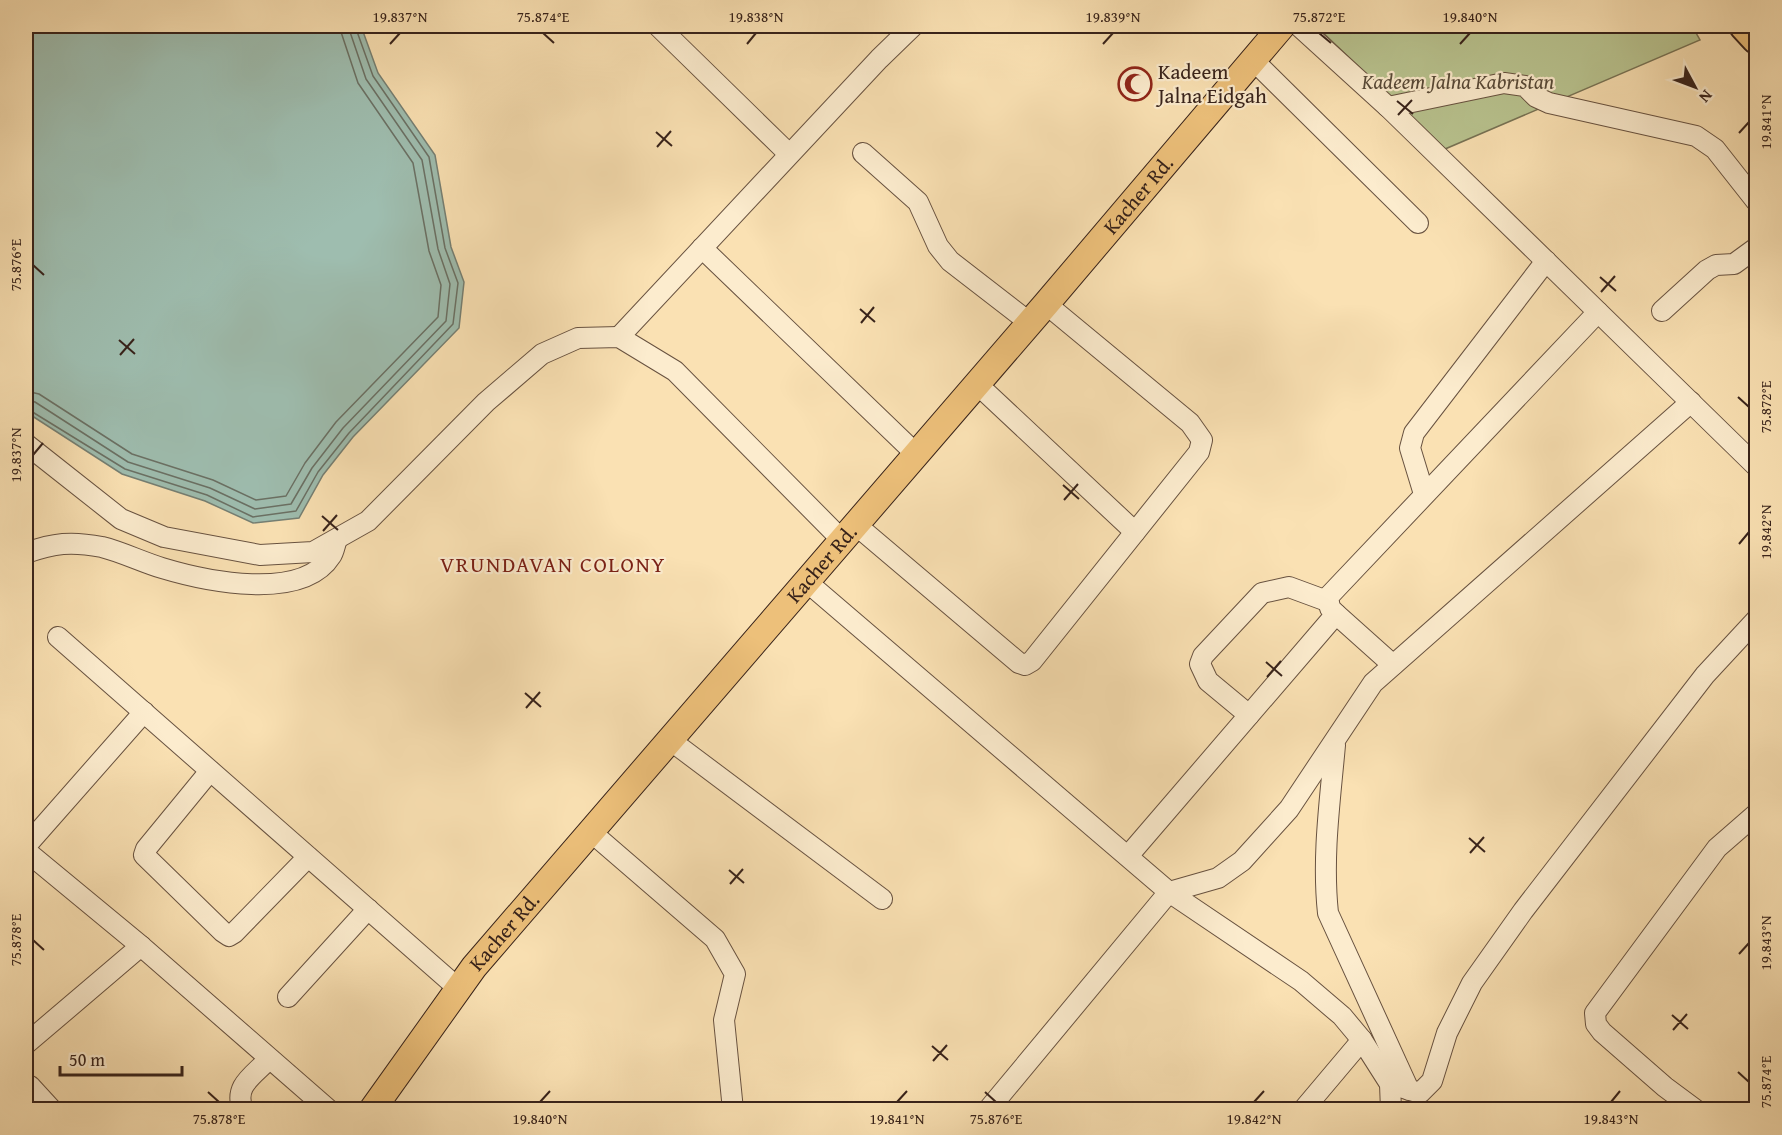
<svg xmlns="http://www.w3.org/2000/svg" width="1782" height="1135" viewBox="0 0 1782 1135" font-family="'Gentium Book Plus',serif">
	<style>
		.green { fill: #b9c490; stroke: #787355; stroke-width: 1.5 }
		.water { fill: #9ebdaf; stroke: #757f73; stroke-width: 1.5 }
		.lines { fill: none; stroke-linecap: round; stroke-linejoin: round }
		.shore { stroke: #6a7064; stroke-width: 1.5 }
		.minor-casing { stroke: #685240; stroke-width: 22 }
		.major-casing { stroke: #37221a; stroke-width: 28 }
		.highway-casing { stroke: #37221a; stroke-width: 32 }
		.minor { stroke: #fcecce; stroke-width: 20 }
		.major { stroke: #edc07a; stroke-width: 26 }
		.highway { stroke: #edc07a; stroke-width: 28 }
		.ticks { fill: none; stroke: #37221a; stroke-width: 2 }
		.labels { text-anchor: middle; stroke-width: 4.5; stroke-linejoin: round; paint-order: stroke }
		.poi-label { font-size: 21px; fill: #37221a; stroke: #fcecce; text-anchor: start }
		.park-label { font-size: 21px; font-style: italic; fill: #584a38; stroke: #fcecce }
		.street-label { font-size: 21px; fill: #37221a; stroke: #fcecce }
		.neighbourhood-label { font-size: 22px; letter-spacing: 1.5px; fill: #7a1f14; stroke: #fcecce }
		.neatline { fill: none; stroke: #37221a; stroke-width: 2 }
		.ticks-label { font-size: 15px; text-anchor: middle; fill: #37221a }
	</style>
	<rect width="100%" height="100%" fill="#fae1b3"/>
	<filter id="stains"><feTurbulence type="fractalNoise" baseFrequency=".00333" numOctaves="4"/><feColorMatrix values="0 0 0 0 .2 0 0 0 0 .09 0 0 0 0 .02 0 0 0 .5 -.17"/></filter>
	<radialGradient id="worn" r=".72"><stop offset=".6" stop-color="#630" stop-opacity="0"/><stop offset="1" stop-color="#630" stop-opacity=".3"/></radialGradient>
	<polygon class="green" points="1316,26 1692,26 1700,40 1445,149"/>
	<polygon class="water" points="26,26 361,26 378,73 435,155 451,247 464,282 459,328 353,437 323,475 299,518 253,523 205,501 122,474 26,412"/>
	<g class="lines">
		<g class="shore">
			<polyline points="26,391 39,394 132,454 213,480 256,500 286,496 305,463 336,422 438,317 441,285 429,251 413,163 358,83 339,26"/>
			<polyline points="26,400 35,402 128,462 210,488 255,509 291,504 312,468 343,428 446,321 450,284 438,249 422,160 366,79 348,26"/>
			<polyline points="26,408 125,469 207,495 253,517 296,511 318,472 349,433 453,324 458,283 445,248 429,157 373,76 355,26"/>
		</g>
		<g class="minor-casing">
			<g id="minor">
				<polyline points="658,26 789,154"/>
				<polyline points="1299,26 1388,107 1756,466"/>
				<polyline points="1252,59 1418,223"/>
				<polyline points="1388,107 1504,83 1525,86 1536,97 1549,103 1696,136 1715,149 1756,201"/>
				<polyline points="863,153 918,202 938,246 950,261 1030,323"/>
				<polyline points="702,248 915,453"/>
				<polyline points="1662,311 1707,270 1716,265 1734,264 1756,248"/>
				<polyline points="619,337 879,59 913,26"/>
				<polyline points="977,384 1135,532"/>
				<polyline points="26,444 121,519 164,537 260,555 313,552 368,521 486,402 542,354 578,338 619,337 675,371 842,540"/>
				<polyline points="1424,494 1410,448 1414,433 1546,261"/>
				<polyline points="856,525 1019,663 1025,665 1032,661 1199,452 1202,440 1190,423 1046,304"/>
				<path d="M26,553C54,543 71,541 102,547C122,552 142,562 162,568C205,581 302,602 331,556C334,552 335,544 337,539"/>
				<polyline points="807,582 1169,892 988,1110"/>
				<polyline points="58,637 459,989"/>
				<polyline points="1393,665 1336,614 1330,608 1328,597 1598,312"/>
				<polyline points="1249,715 1208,681 1200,664 1203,656 1262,593 1289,587 1327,601"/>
				<polyline points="670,740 882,899"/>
				<path d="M1335,745C1330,801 1322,857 1328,913L1409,1090"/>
				<polyline points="210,771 146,849 144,855 223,932 229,936 234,933 308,857"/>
				<polyline points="591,832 715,939 735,974 724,1020 733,1110"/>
				<polyline points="26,846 144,712"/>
				<polyline points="26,851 141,946 329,1110"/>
				<polyline points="1128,856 1336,614"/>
				<polyline points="288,997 368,909"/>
				<polyline points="26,1044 141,946"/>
				<polyline points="1390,1084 1420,1093 1432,1081 1447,1033 1472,983 1523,911 1705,675 1756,620"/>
				<polyline points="30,1086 52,1110"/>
				<path d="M243,1110C233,1086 253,1076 269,1059"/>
				<polyline points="1303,1110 1362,1040"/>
				<polyline points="1391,1110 1390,1084 1362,1040 1342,1016 1301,981 1169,892 1218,878 1242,861 1289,809 1373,683 1691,402"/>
				<polyline points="1696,1110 1665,1087 1602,1032 1596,1024 1595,1013 1717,848 1756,814"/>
			</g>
		</g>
		<g class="major-casing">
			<g id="major">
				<path id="s1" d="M372,1110L474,967L1046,304L1282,26"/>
			</g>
		</g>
		<g class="highway-casing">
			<polyline id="highway" points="1744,26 1756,39"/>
		</g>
		<use href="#minor" class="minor"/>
		<use href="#major" class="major"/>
		<use href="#highway" class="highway"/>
	</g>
	<path class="ticks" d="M543,33L554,43M1319,33L1331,43M390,44L400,33M747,44L756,33M1103,44L1113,33M1460,44L1470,33M1397,101L1413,114M1398,115L1412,100M656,132L672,146M1739,133L1749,122M657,147L671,131M33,265L44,275M1600,277L1616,291M1601,292L1615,276M860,309L875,322M861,323L874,307M119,340L135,354M120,355L134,339M1738,397L1749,407M33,455L43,443M1063,485L1079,499M1064,500L1078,484M322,516L338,530M323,531L337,515M1739,544L1749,532M1266,662L1282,676M1267,677L1281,661M525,693L541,707M526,708L540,692M1469,838L1485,852M1470,853L1484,837M729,870L744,883M730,884L743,869M33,940L44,950M1739,954L1749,943M1672,1015L1688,1029M1673,1030L1687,1014M932,1046L948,1060M933,1061L947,1045M1738,1072L1749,1082M208,1092L219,1102M985,1092L996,1102M540,1102L550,1091M897,1102L907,1091M1254,1102L1264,1091M1611,1102L1620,1091"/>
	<defs>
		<g id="mosque-ring" transform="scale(1.725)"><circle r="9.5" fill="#fcecce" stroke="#8f2418" stroke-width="1.5"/><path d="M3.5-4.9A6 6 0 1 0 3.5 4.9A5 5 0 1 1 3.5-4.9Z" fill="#8f2418"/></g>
	</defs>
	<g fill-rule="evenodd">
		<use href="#mosque-ring" x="1135" y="84"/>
	</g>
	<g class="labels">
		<g class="poi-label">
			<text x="1158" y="79">Kadeem<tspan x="1158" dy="24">Jalna Eidgah</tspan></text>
		</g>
		<g class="park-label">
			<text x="1458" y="89">Kadeem Jalna Kabristan</text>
		</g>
		<g class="street-label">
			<text dy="7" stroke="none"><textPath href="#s1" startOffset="1194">Kacher Rd.</textPath></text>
			<text dy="7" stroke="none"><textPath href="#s1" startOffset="708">Kacher Rd.</textPath></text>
			<text dy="7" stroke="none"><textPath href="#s1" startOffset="222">Kacher Rd.</textPath></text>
		</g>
		<g class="neighbourhood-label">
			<text x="553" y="572">VRUNDAVAN COLONY</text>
		</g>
	</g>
	<rect width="1782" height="1135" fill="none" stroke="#fae1b3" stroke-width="66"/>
	<g transform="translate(1695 87) rotate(131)" stroke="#fcecce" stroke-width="4.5" paint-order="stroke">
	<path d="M0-4.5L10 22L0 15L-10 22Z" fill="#37221a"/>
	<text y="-9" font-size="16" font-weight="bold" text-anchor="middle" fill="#37221a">N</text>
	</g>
	<path d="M60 1066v9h122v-9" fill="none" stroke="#37221a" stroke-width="3"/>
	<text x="69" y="1066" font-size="18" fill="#37221a" stroke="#fcecce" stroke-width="4.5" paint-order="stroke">50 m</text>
	<rect x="33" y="33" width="1716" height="1069" class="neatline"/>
	<g class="ticks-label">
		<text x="400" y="22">19.837°N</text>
		<text x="543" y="22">75.874°E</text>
		<text x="756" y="22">19.838°N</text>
		<text x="1113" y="22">19.839°N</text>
		<text x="1319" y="22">75.872°E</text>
		<text x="1470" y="22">19.840°N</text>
		<text transform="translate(1766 122) rotate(-90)" y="5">19.841°N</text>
		<text transform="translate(16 265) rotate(-90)" y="5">75.876°E</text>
		<text transform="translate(1766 407) rotate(-90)" y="5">75.872°E</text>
		<text transform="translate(16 455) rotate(-90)" y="5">19.837°N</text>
		<text transform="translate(1766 532) rotate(-90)" y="5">19.842°N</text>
		<text transform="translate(16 940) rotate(-90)" y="5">75.878°E</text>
		<text transform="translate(1766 943) rotate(-90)" y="5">19.843°N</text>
		<text transform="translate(1766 1082) rotate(-90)" y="5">75.874°E</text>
		<text x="219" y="1124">75.878°E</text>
		<text x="540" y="1124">19.840°N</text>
		<text x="897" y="1124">19.841°N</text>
		<text x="996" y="1124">75.876°E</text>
		<text x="1254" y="1124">19.842°N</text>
		<text x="1611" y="1124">19.843°N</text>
	</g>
	<rect width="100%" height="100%" filter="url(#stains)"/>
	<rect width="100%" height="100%" fill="url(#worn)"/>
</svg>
